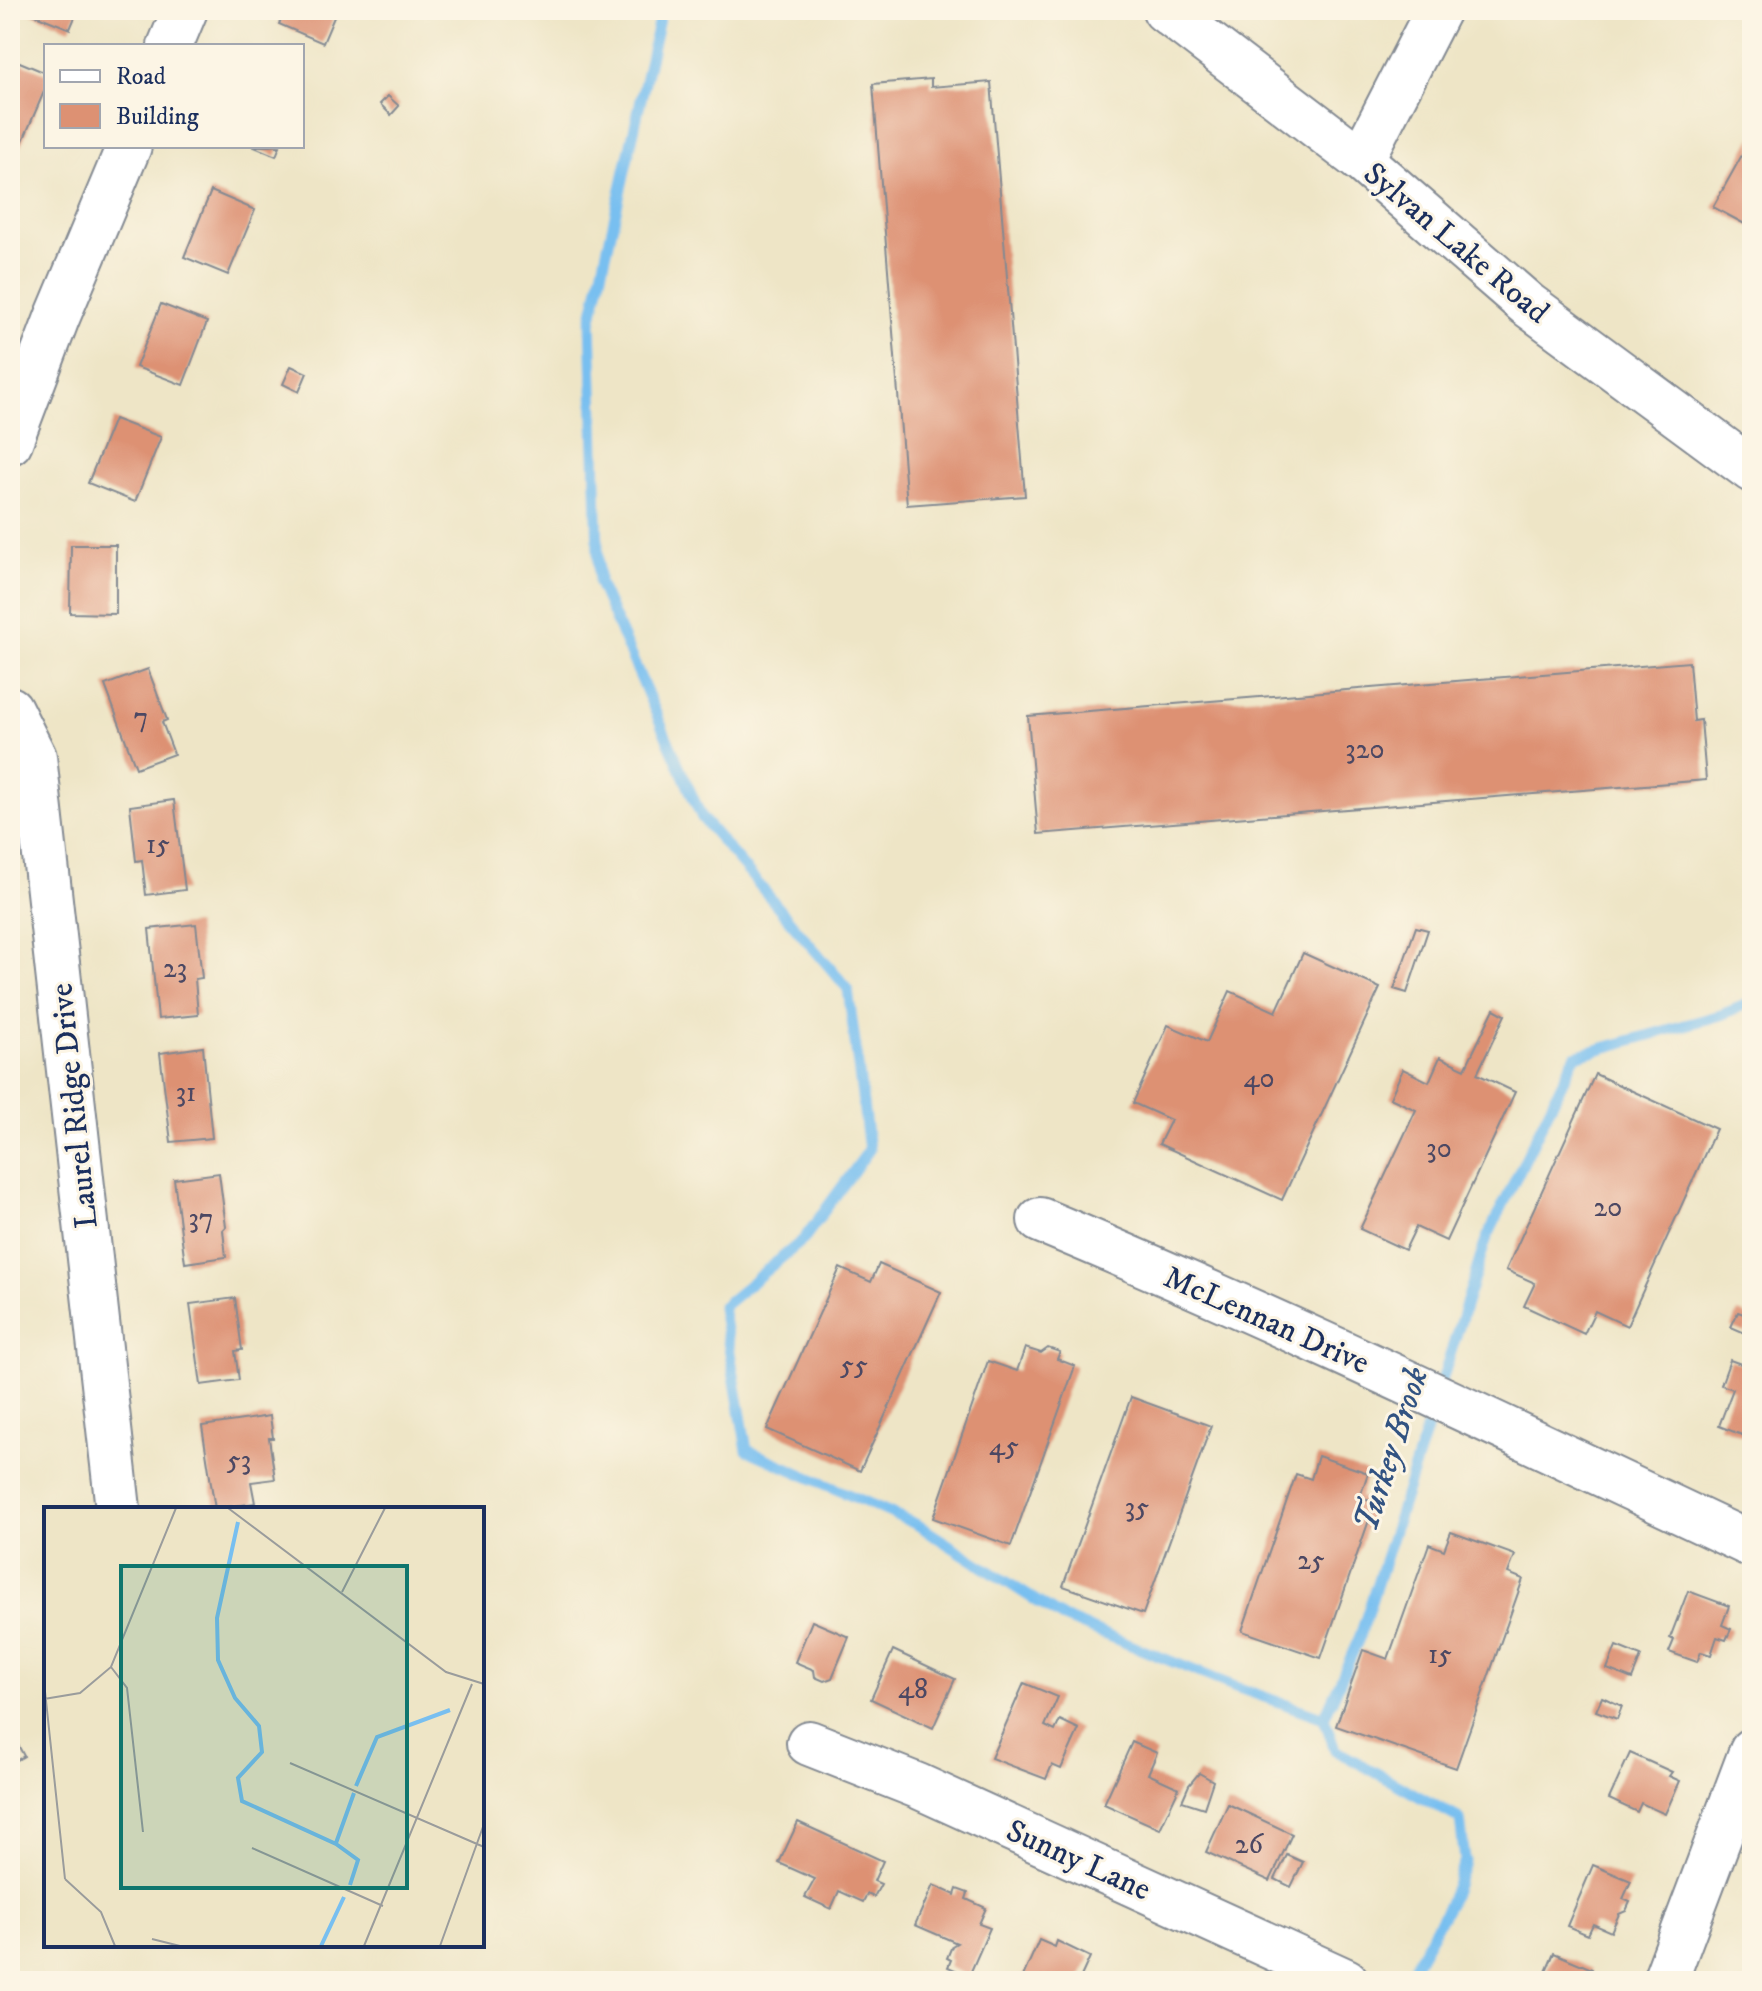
<svg xmlns="http://www.w3.org/2000/svg" width="1762" height="1991" viewBox="0 0 1762 1991" font-family="'IM FELL DW Pica',serif">
	<style>
		.lines { fill: none; stroke-linecap: round; stroke-linejoin: round }
		.stream { stroke: #78bff0; stroke-width: 11 }
		.building { fill: #dd9173 }
		.minor-casing { stroke: #848a92; stroke-width: 48 }
		.major-casing { stroke: #848a92; stroke-width: 48 }
		.minor { stroke: #fff; stroke-width: 44 }
		.major { stroke: #fff; stroke-width: 44 }
		.labels { text-anchor: middle; stroke-width: 6; stroke-linejoin: round; paint-order: stroke }
		.number-label { font-size: 28px; fill: #4c4863 }
		.street-label { font-size: 32px; fill: #1b2f5e; stroke: #fcf5e5 }
		.water-label { font-size: 34px; font-style: italic; fill: #325382; stroke: #fcf5e5 }
		.inset-river { fill: none; stroke: #78bff0; stroke-width: 4 }
		.inset-road { fill: none; stroke: #9a9c9c; stroke-width: 2 }
		.view { fill: #0f766e; fill-opacity: 0.15; stroke: #0f766e; stroke-width: 4 }
		.inset-edge { fill: none; stroke: #1b2f5e; stroke-width: 4 }
	</style>
	<rect width="100%" height="100%" fill="#fcf5e5"/>
	<filter id="ink" filterUnits="userSpaceOnUse"><feTurbulence type="fractalNoise" baseFrequency=".0125" numOctaves="2"/><feDisplacementMap in="SourceGraphic" scale="16" xChannelSelector="R" yChannelSelector="G"/><feConvolveMatrix kernelMatrix="1 2 1 2 8 2 1 2 1" color-interpolation-filters="sRGB"/></filter>
	<filter id="wash" filterUnits="userSpaceOnUse"><feTurbulence type="fractalNoise" baseFrequency=".006" numOctaves="4" result="noise"/><feDisplacementMap in="SourceGraphic" scale="32" xChannelSelector="R" yChannelSelector="G"/><feGaussianBlur stdDeviation="1.8" result="paint"/><feColorMatrix in="noise" values="0 0 0 0 0 0 0 0 0 0 0 0 0 0 0 0 0 1.4 0 .05"/><feComposite in="paint" operator="in"/></filter>
	<g filter="url(#wash)">
		<rect width="100%" height="100%" fill="#eee5c6"/>
		<g class="lines">
			<g class="stream">
				<polyline points="661,10 591,322 599,583 702,818 848,989 869,1150 803,1240 722,1307 747,1450 918,1525 1063,1618 1233,1686 1324,1718"/>
				<polyline points="1439,1390 1486,1240 1575,1056 1721,1015 1752,1002"/>
				<polyline points="1412,1970 1449,1904 1465,1860 1460,1819 1335,1750 1324,1718 1360,1636 1434,1406"/>
			</g>
		</g>
		<g id="blocks">
			<g class="building">
				<polygon points="23,10 78,10 70,29"/>
				<polygon points="285,10 337,10 323,43 279,24"/>
				<polygon points="10,58 46,73 46,87 19,150 10,147"/>
				<polygon points="931,79 931,87 991,82 1025,496 907,505 873,84"/>
				<polygon points="388,96 399,106 391,115 380,104"/>
				<polygon points="1752,137 1752,228 1713,207"/>
				<polygon points="252,146 280,146 276,156"/>
				<polygon points="211,191 255,210 228,275 184,257"/>
				<polygon points="161,304 207,322 183,385 136,367"/>
				<polygon points="291,366 307,373 299,392 283,384"/>
				<polygon points="114,419 161,437 135,502 88,483"/>
				<polygon points="71,545 116,545 116,614 70,613"/>
				<polygon points="1689,662 1694,721 1701,720 1706,780 1038,834 1028,716"/>
				<polygon points="148,669 167,720 162,722 174,754 136,768 105,685"/>
				<polygon points="174,800 185,890 146,895 142,860 136,861 130,806"/>
				<polygon points="196,924 202,978 195,979 198,1015 158,1019 149,929"/>
				<polygon points="1416,927 1428,930 1407,993 1394,989"/>
				<polygon points="1303,953 1380,988 1282,1200 1159,1144 1171,1120 1133,1103 1168,1025 1207,1042 1230,991 1276,1012"/>
				<polygon points="1494,1009 1505,1015 1477,1074 1515,1092 1446,1241 1416,1227 1405,1250 1360,1229 1416,1110 1390,1098 1403,1069 1429,1082 1440,1057 1465,1069"/>
				<polygon points="203,1047 212,1138 171,1142 160,1053"/>
				<polygon points="1595,1074 1716,1129 1627,1326 1595,1311 1584,1334 1524,1306 1535,1283 1506,1270"/>
				<polygon points="219,1173 226,1227 223,1230 226,1257 185,1263 174,1179"/>
				<polygon points="879,1264 941,1292 860,1471 767,1429 840,1268 871,1282"/>
				<polygon points="235,1298 242,1350 235,1351 239,1380 201,1385 190,1304"/>
				<polygon points="1738,1312 1752,1317 1745,1333 1731,1327"/>
				<polygon points="1025,1348 1041,1353 1048,1348 1060,1352 1057,1359 1075,1366 1011,1546 933,1518 988,1361 1017,1371"/>
				<polygon points="1730,1360 1752,1368 1752,1439 1719,1426 1733,1389 1721,1385"/>
				<polygon points="1131,1397 1211,1426 1143,1614 1063,1586"/>
				<polygon points="270,1416 273,1438 269,1438 275,1479 251,1482 255,1503 215,1509 202,1426"/>
				<polygon points="1318,1456 1368,1473 1360,1497 1375,1503 1321,1658 1242,1631 1296,1474 1311,1479"/>
				<polygon points="1451,1532 1515,1555 1508,1573 1523,1579 1456,1768 1336,1726 1363,1650 1388,1659 1429,1544 1444,1550"/>
				<polygon points="1688,1591 1729,1606 1722,1625 1731,1629 1726,1640 1717,1637 1711,1655 1701,1652 1697,1662 1669,1652 1674,1640 1670,1638"/>
				<polygon points="812,1621 849,1637 832,1678 824,1681 815,1677 814,1670 795,1662"/>
				<polygon points="1616,1646 1641,1656 1632,1679 1607,1669"/>
				<polygon points="893,1650 955,1679 933,1728 871,1699"/>
				<polygon points="1024,1683 1058,1697 1045,1726 1055,1731 1060,1720 1079,1729 1061,1769 1052,1765 1046,1779 991,1758"/>
				<polygon points="1602,1697 1622,1706 1617,1719 1596,1711"/>
				<polygon points="10,1730 24,1756 10,1764"/>
				<polygon points="1132,1742 1157,1753 1148,1774 1179,1788 1160,1829 1104,1804"/>
				<polygon points="1630,1753 1672,1772 1669,1776 1680,1781 1665,1814 1641,1803 1637,1812 1609,1799"/>
				<polygon points="1199,1773 1213,1781 1204,1808 1182,1801 1189,1785"/>
				<polygon points="1228,1804 1292,1834 1270,1881 1206,1852"/>
				<polygon points="798,1822 883,1861 874,1881 881,1884 874,1897 867,1894 863,1902 839,1891 831,1909 805,1897 815,1879 779,1863"/>
				<polygon points="1287,1855 1303,1862 1291,1887 1275,1879"/>
				<polygon points="1593,1865 1631,1881 1623,1899 1630,1902 1626,1911 1619,1914 1611,1932 1593,1924 1588,1935 1567,1926"/>
				<polygon points="933,1885 955,1895 957,1889 968,1893 966,1899 986,1908 979,1924 990,1928 969,1976 948,1967 951,1960 947,1958 952,1946 957,1943 915,1925"/>
				<polygon points="1039,1940 1055,1947 1057,1941 1090,1957 1079,1981 1021,1981"/>
				<polygon points="1554,1953 1592,1969 1587,1981 1542,1981"/>
			</g>
		</g>
	</g>
	<g filter="url(#ink)">
		<use href="#blocks" fill-opacity="0" stroke="#848a92" stroke-width="2"/>
		<g class="lines">
			<g class="minor-casing">
				<g id="minor">
					<polyline points="170,46 185,10"/>
					<polyline points="1361,160 1438,10"/>
					<polyline points="10,442 57,318 129,146"/>
					<polyline points="10,709 34,757 118,1509"/>
					<path d="M1040,1220C1281,1320 1516,1434 1752,1545"/>
					<polyline points="809,1743 918,1786 1346,1981"/>
				</g>
			</g>
			<g class="major-casing">
				<g id="major">
					<polyline points="1165,10 1361,160 1527,304 1752,470"/>
					<polyline points="1665,1981 1752,1750"/>
				</g>
			</g>
			<use href="#minor" class="minor"/>
			<use href="#major" class="major"/>
		</g>
	</g>
	<g class="labels">
		<g class="number-label">
			<text x="141" y="726">7</text>
			<text x="1365" y="758">320</text>
			<text x="158" y="853">15</text>
			<text x="175" y="977">23</text>
			<text x="1259" y="1087">40</text>
			<text x="186" y="1101">31</text>
			<text x="1439" y="1157">30</text>
			<text x="1608" y="1216">20</text>
			<text x="201" y="1227">37</text>
			<text x="854" y="1374">55</text>
			<text x="1004" y="1455">45</text>
			<text x="239" y="1469">53</text>
			<text x="1137" y="1516">35</text>
			<text x="1311" y="1569">25</text>
			<text x="1440" y="1663">15</text>
			<text x="913" y="1698">48</text>
			<text x="1249" y="1853">26</text>
		</g>
		<g class="street-label">
			<text transform="translate(1457 242) rotate(40)" y="11">Sylvan Lake Road</text>
			<text transform="translate(73 1106) rotate(-96)" y="11">Laurel Ridge Drive</text>
			<text transform="translate(1267 1319) rotate(24)" y="11">McLennan Drive</text>
			<text transform="translate(1079 1859) rotate(24)" y="11">Sunny Lane</text>
		</g>
		<g class="water-label">
			<text transform="translate(1390 1449) rotate(-72)" y="12">Turkey Brook</text>
		</g>
	</g>
	<g transform="translate(44 1507)">
		<rect width="440" height="440" fill="#eee5c6"/>
		<path class="inset-river" d="M194,15L173,111L174,153L191,191L215,219L218,245L194,271L198,294L292,337L314,353L306,378M312,279L333,230L406,203M292,336L310,286M277,439L300,390"/>
		<path class="inset-road" d="M184,1L402,165L440,177M298,85L341,1M67,160L83,181L99,325M0,175L21,372M0,192L36,186L67,160L132,1M246,256L440,340M208,341L339,399M21,372L57,405L71,439M108,432L136,439M320,439L428,177M396,439L440,317"/>
		<path class="view" d="M77,59H363V381H77Z"/>
		<rect width="440" height="440" class="inset-edge"/>
	</g>
	<rect width="1762" height="1991" fill="none" stroke="#fcf5e5" stroke-width="40"/>
	<rect x="44" y="44" width="260" height="104" fill="#fcf5e5" stroke="#a2a6af" stroke-width="2"/>
	<rect x="60" y="70" width="40" height="12" fill="#ffffff" stroke="#a2a6af" stroke-width="2"/>
	<text x="116" y="84" font-size="24" fill="#1b2f5e">Road</text>
	<rect x="60" y="104" width="40" height="24" fill="#dd9173" stroke="#a2a6af" stroke-width="2"/>
	<text x="116" y="124" font-size="24" fill="#1b2f5e">Building</text>
</svg>
